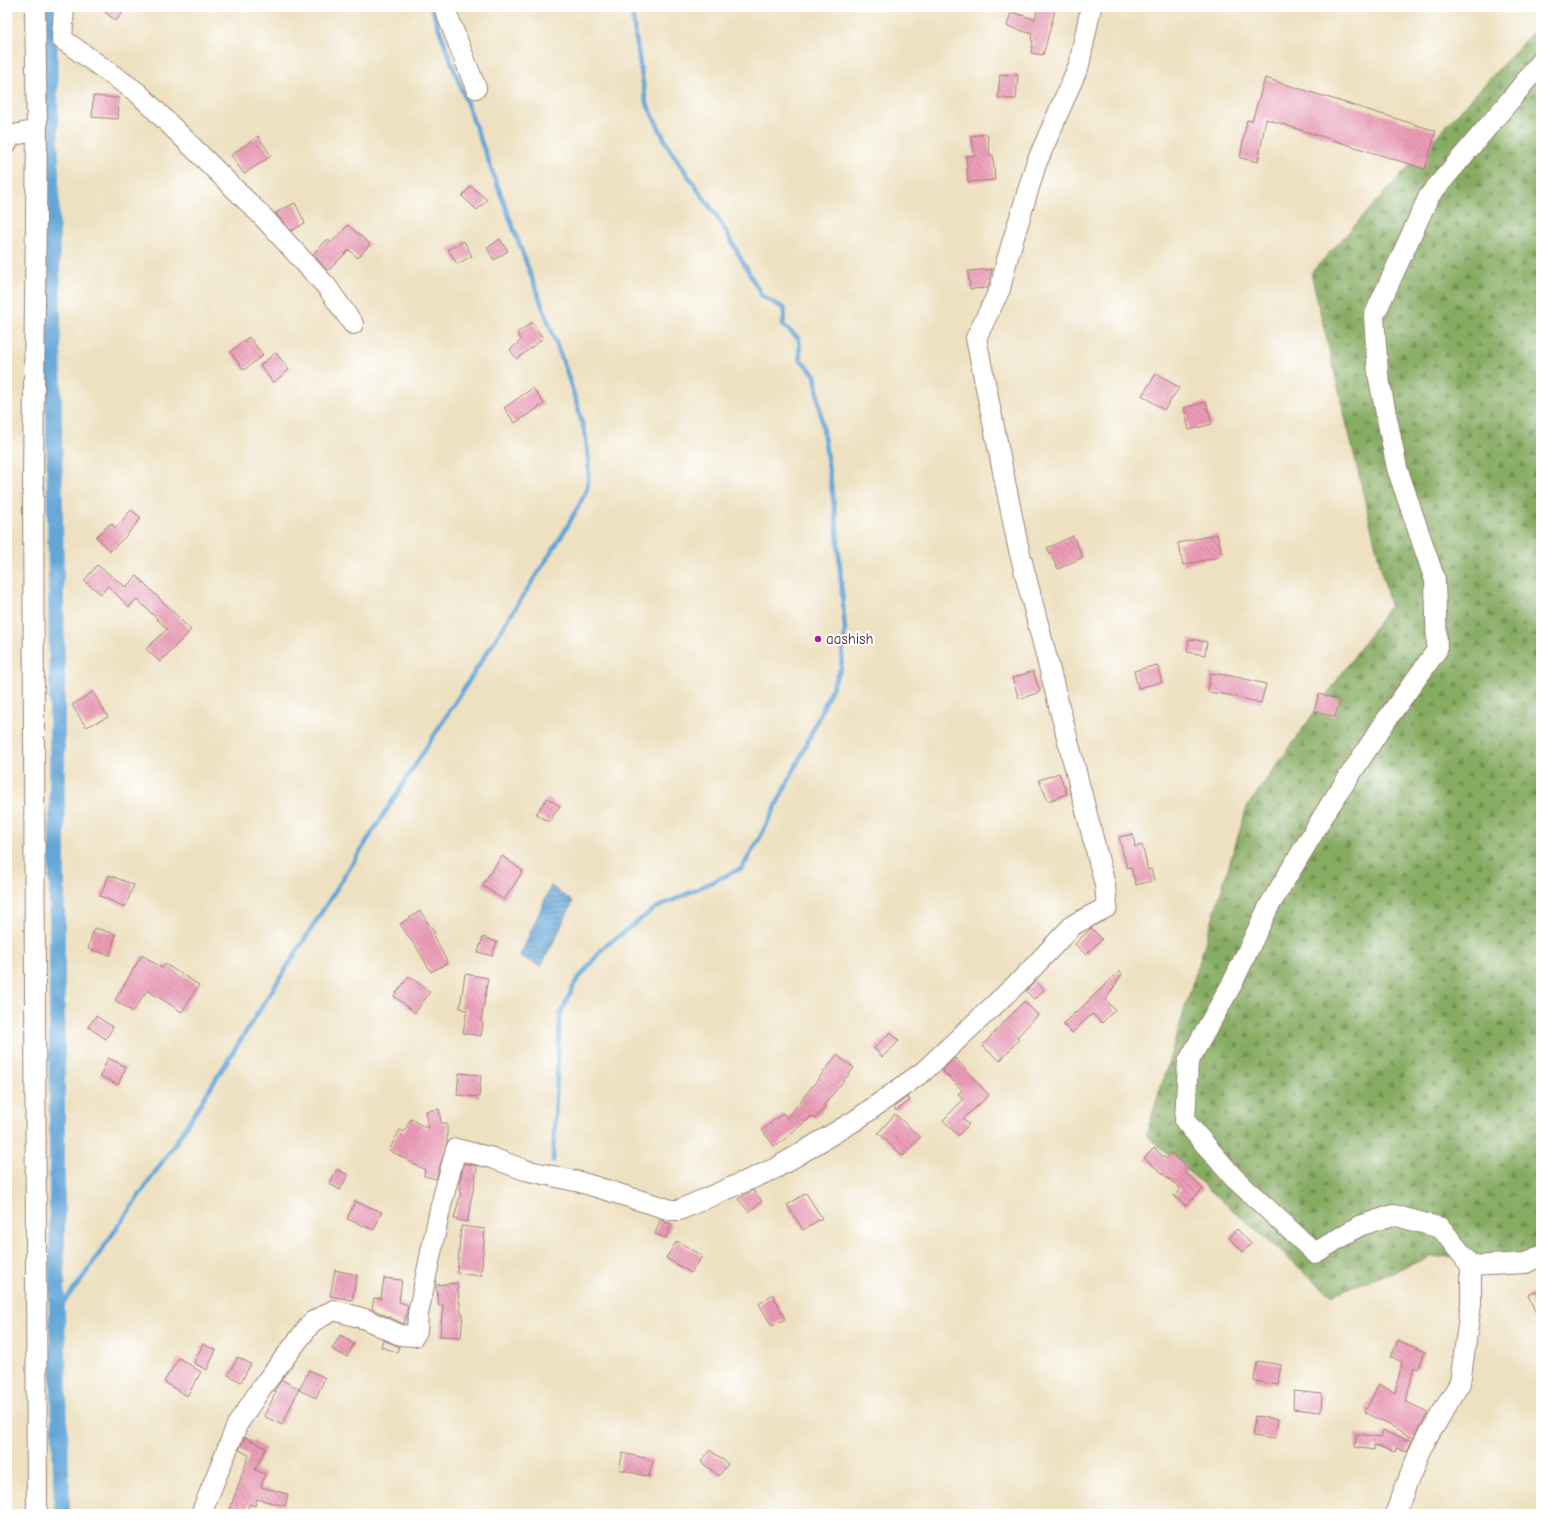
<svg xmlns="http://www.w3.org/2000/svg" width="1548" height="1521" viewBox="0 0 1548 1521" font-family="'Comic Neue',sans-serif">
	<style>
		.forest { fill: url(#forest-firs); stroke: #686646 }
		.water { fill: url(#water-rules); stroke: #576282 }
		.lines { fill: none; stroke-linecap: round; stroke-linejoin: round }
		.stream { stroke: #64a6d8; stroke-width: 4.5 }
		.canal { stroke: #64a6d8; stroke-width: 16 }
		.building { fill: url(#building-back-hatch) }
		.minor-casing { stroke: #9c8076; stroke-width: 22 }
		.minor { stroke: #fff; stroke-width: 20 }
		.poi-dot { fill: #b5179e; stroke: #fff; stroke-width: 1.5 }
		.labels { text-anchor: middle; stroke-width: 4; stroke-linejoin: round; paint-order: stroke }
		.poi-label { font-size: 15px; fill: #4a1f2b; stroke: #fff; text-anchor: start }
	</style>
	<defs>
		<pattern id="forest-firs" width="22" height="20" patternUnits="userSpaceOnUse"><rect width="22" height="20" fill="#86ac62"/><path d="M5 1l3.5 6h-7zM16 11l3.5 6h-7z" fill="#708b51"/></pattern>
		<pattern id="water-rules" width="6" height="5" patternUnits="userSpaceOnUse"><rect width="6" height="5" fill="#64a6d8"/><path d="M0 2.5h6" fill="none" stroke="#5487af"/></pattern>
		<pattern id="building-back-hatch" width="6" height="6" patternUnits="userSpaceOnUse"><rect width="6" height="6" fill="#ec9cb7"/><path d="M-1 5l2 2M0 0l6 6M5-1l2 2" fill="none" stroke="#c17f95"/></pattern>
	</defs>
	<rect width="100%" height="100%" fill="#fff"/>
	<filter id="ink" filterUnits="userSpaceOnUse"><feTurbulence type="fractalNoise" baseFrequency=".025" numOctaves="2"/><feDisplacementMap in="SourceGraphic" scale="8" xChannelSelector="R" yChannelSelector="G"/><feConvolveMatrix kernelMatrix="1 2 1 2 8 2 1 2 1" color-interpolation-filters="sRGB"/></filter>
	<filter id="wash" filterUnits="userSpaceOnUse"><feTurbulence type="fractalNoise" baseFrequency=".012" numOctaves="4" result="noise"/><feDisplacementMap in="SourceGraphic" scale="16" xChannelSelector="R" yChannelSelector="G"/><feGaussianBlur stdDeviation="0.9" result="paint"/><feColorMatrix in="noise" values="0 0 0 0 0 0 0 0 0 0 0 0 0 0 0 0 0 1.4 0 .05"/><feComposite in="paint" operator="in"/></filter>
	<g filter="url(#wash)">
		<rect width="100%" height="100%" fill="#eee1c1"/>
		<polygon class="forest" points="1541,23 1541,1255 1431,1257 1331,1295 1146,1135 1247,807 1390,606 1311,273"/>
		<polygon class="water" points="551,886 573,902 541,967 520,956"/>
		<g class="lines">
			<g class="stream">
				<polyline points="553,1161 560,1015 575,983 603,948 654,909 742,868 758,841 801,756 841,668 845,630 836,518 815,375 800,359 799,339 783,325 785,309 762,296 720,221 670,150 646,102 631,7"/>
				<path d="M57,1310L79,1283L176,1142L408,776L564,532C569,522 585,497 587,488C594,447 577,405 565,367L431,7"/>
			</g>
			<polyline class="canal" points="49,7 57,676 57,1310 62,1514"/>
		</g>
		<g id="blocks">
			<g class="building">
				<polygon points="99,7 127,7 116,21"/>
				<polygon points="1038,7 1056,7 1043,55 1031,53 1033,41 1031,40 1032,34 1007,26 1011,12 1035,19"/>
				<polygon points="1000,74 1018,75 1016,99 998,98"/>
				<polygon points="1265,78 1436,131 1425,169 1266,119 1258,162 1240,158 1247,120 1252,121"/>
				<polygon points="93,96 119,98 118,119 92,117"/>
				<polygon points="987,134 990,155 993,155 995,180 968,182 966,156 975,156 971,136"/>
				<polygon points="258,136 271,156 244,174 231,155"/>
				<polygon points="471,186 487,200 477,210 462,196"/>
				<polygon points="295,203 305,223 291,231 275,213"/>
				<polygon points="348,225 370,244 358,258 349,250 328,271 313,254 328,239 331,243"/>
				<polygon points="500,239 508,251 494,260 487,248"/>
				<polygon points="464,241 472,256 457,264 448,249"/>
				<polygon points="992,269 988,288 970,289 968,271"/>
				<polygon points="532,322 543,338 517,359 510,350 521,340 517,333"/>
				<polygon points="249,337 263,355 244,370 230,352"/>
				<polygon points="276,353 289,370 273,383 260,365"/>
				<polygon points="1157,373 1179,388 1164,410 1142,395"/>
				<polygon points="533,388 544,404 515,423 504,408"/>
				<polygon points="1206,402 1212,424 1189,430 1184,408"/>
				<polygon points="131,510 141,518 126,536 110,551 96,537 111,523 116,528"/>
				<polygon points="1217,534 1223,556 1183,565 1178,543"/>
				<polygon points="1073,536 1083,557 1058,569 1047,548"/>
				<polygon points="97,565 126,587 137,576 191,630 160,662 146,649 167,629 137,599 129,607 108,586 101,594 84,581"/>
				<polygon points="1189,639 1207,642 1205,655 1187,652"/>
				<polygon points="1157,665 1162,682 1138,688 1134,671"/>
				<polygon points="1033,671 1040,692 1019,699 1012,678"/>
				<polygon points="1210,673 1232,676 1266,684 1261,703 1229,695 1208,692"/>
				<polygon points="93,692 108,717 86,727 72,705"/>
				<polygon points="1319,694 1340,700 1335,717 1314,711"/>
				<polygon points="1059,773 1067,794 1048,801 1039,780"/>
				<polygon points="547,798 560,806 549,822 536,814"/>
				<polygon points="1133,834 1135,847 1142,845 1148,870 1151,869 1154,880 1136,885 1131,867 1127,868 1119,837"/>
				<polygon points="502,856 523,871 504,900 482,885"/>
				<polygon points="109,875 134,885 125,907 100,896"/>
				<polygon points="420,911 435,933 433,935 448,963 431,972 416,946 415,946 400,924"/>
				<polygon points="94,928 116,934 110,955 88,949"/>
				<polygon points="1091,928 1102,939 1086,955 1075,944"/>
				<polygon points="483,937 497,942 492,956 478,952"/>
				<polygon points="142,955 162,968 165,964 199,985 182,1012 147,990 133,1012 115,1000"/>
				<polygon points="1119,971 1122,974 1106,1000 1115,1010 1102,1023 1092,1014 1072,1033 1063,1024 1075,1012 1076,1013"/>
				<polygon points="465,974 488,978 481,1022 483,1023 481,1036 463,1033 467,1010 460,1008"/>
				<polygon points="409,976 430,992 415,1013 394,996"/>
				<polygon points="1036,981 1044,990 1034,999 1026,991"/>
				<polygon points="1024,1001 1038,1015 1017,1037 1019,1039 1000,1061 982,1046"/>
				<polygon points="96,1016 113,1027 106,1039 88,1027"/>
				<polygon points="891,1032 899,1041 882,1057 874,1048"/>
				<polygon points="837,1055 854,1068 824,1105 826,1106 815,1119 812,1116 775,1147 762,1130 783,1113 787,1118"/>
				<polygon points="108,1058 126,1067 118,1085 100,1076"/>
				<polygon points="955,1058 989,1095 963,1119 969,1124 958,1136 943,1120 963,1100 958,1094 962,1090 942,1070"/>
				<polygon points="459,1073 481,1075 479,1097 457,1095"/>
				<polygon points="907,1097 910,1100 896,1111 894,1107"/>
				<polygon points="439,1109 441,1123 447,1123 447,1143 436,1179 424,1176 425,1170 389,1150 400,1130 404,1132 411,1119 428,1129 426,1111"/>
				<polygon points="895,1114 920,1137 903,1156 878,1133"/>
				<polygon points="1154,1148 1166,1159 1171,1153 1188,1168 1185,1172 1203,1189 1186,1206 1174,1196 1181,1189 1144,1158"/>
				<polygon points="464,1163 477,1166 475,1181 470,1205 471,1206 467,1222 454,1219 461,1192 460,1192 461,1184 459,1184"/>
				<polygon points="337,1169 348,1175 340,1190 329,1184"/>
				<polygon points="753,1190 762,1201 749,1212 738,1199"/>
				<polygon points="806,1193 822,1218 803,1230 787,1205"/>
				<polygon points="355,1201 382,1212 374,1230 347,1219"/>
				<polygon points="660,1220 672,1224 666,1238 655,1234"/>
				<polygon points="461,1226 485,1229 481,1276 457,1273"/>
				<polygon points="1237,1229 1251,1244 1243,1252 1229,1238"/>
				<polygon points="677,1241 702,1256 691,1273 666,1258"/>
				<polygon points="335,1270 357,1275 352,1300 330,1296"/>
				<polygon points="384,1278 402,1280 399,1302 408,1305 404,1324 372,1309 374,1298 381,1299"/>
				<polygon points="457,1283 461,1313 463,1313 461,1337 440,1336 443,1305 439,1306 436,1285"/>
				<polygon points="1541,1289 1541,1325 1528,1295"/>
				<polygon points="773,1294 785,1319 772,1326 759,1304"/>
				<polygon points="340,1335 354,1344 347,1357 332,1349"/>
				<polygon points="383,1340 399,1346 397,1352 381,1347"/>
				<polygon points="1398,1340 1425,1352 1418,1369 1414,1367 1406,1402 1428,1412 1414,1438 1365,1412 1379,1384 1395,1393 1402,1362 1391,1357"/>
				<polygon points="203,1344 216,1350 207,1370 194,1363"/>
				<polygon points="238,1357 251,1364 241,1382 228,1375"/>
				<polygon points="179,1358 201,1372 187,1396 164,1382"/>
				<polygon points="1257,1361 1281,1365 1278,1385 1254,1381"/>
				<polygon points="309,1370 325,1378 316,1398 299,1390"/>
				<polygon points="282,1380 299,1389 282,1425 264,1416 276,1392 274,1391"/>
				<polygon points="1294,1391 1322,1394 1321,1412 1293,1409"/>
				<polygon points="1255,1416 1278,1419 1275,1439 1252,1436"/>
				<polygon points="1383,1431 1405,1439 1412,1440 1407,1452 1396,1448 1395,1452 1374,1445 1374,1450 1355,1447 1356,1434 1381,1437"/>
				<polygon points="245,1437 266,1448 255,1470 265,1474 261,1487 288,1494 285,1506 257,1499 255,1506 249,1504 246,1514 228,1514 249,1455 239,1450"/>
				<polygon points="710,1450 728,1464 719,1476 701,1462"/>
				<polygon points="623,1453 653,1460 649,1477 619,1469"/>
			</g>
		</g>
	</g>
	<g filter="url(#ink)">
		<use href="#blocks" fill-opacity="0" stroke="#9c8076" stroke-width="1"/>
		<g class="lines">
			<g class="minor-casing">
				<g id="minor">
					<polyline points="64,7 62,39 138,93 263,217 327,287 353,324"/>
					<polyline points="444,7 476,88"/>
					<polyline points="37,130 33,474 37,1514"/>
					<polyline points="7,143 10,136 37,130 35,7"/>
					<polyline points="1471,1266 1526,1263 1541,1255"/>
					<polyline points="201,1514 237,1425 262,1387 312,1322 334,1310 365,1319 400,1335 414,1336 417,1331 418,1314 441,1205 456,1149 492,1158 525,1170 580,1182 671,1210 679,1210 776,1168 856,1120 924,1071 1023,978 1073,925 1107,907 1105,885 1018,546 976,338 1000,289 1007,260 1036,164 1079,65 1091,7"/>
					<polyline points="1395,1514 1421,1448 1460,1383 1471,1304 1471,1266 1441,1228 1393,1215 1359,1226 1315,1253 1234,1178 1185,1121 1188,1062 1233,982 1269,906 1330,805 1387,719 1437,650 1435,580 1397,468 1378,374 1374,316 1429,196 1512,98 1541,62"/>
				</g>
			</g>
			<use href="#minor" class="minor"/>
		</g>
	</g>
	<circle class="poi-dot" cx="818" cy="639" r="4"/>
	<g class="labels">
		<g class="poi-label">
			<text x="826" y="644">aashish</text>
		</g>
	</g>
	<rect width="1548" height="1521" fill="none" stroke="#fff" stroke-width="24"/>
</svg>
